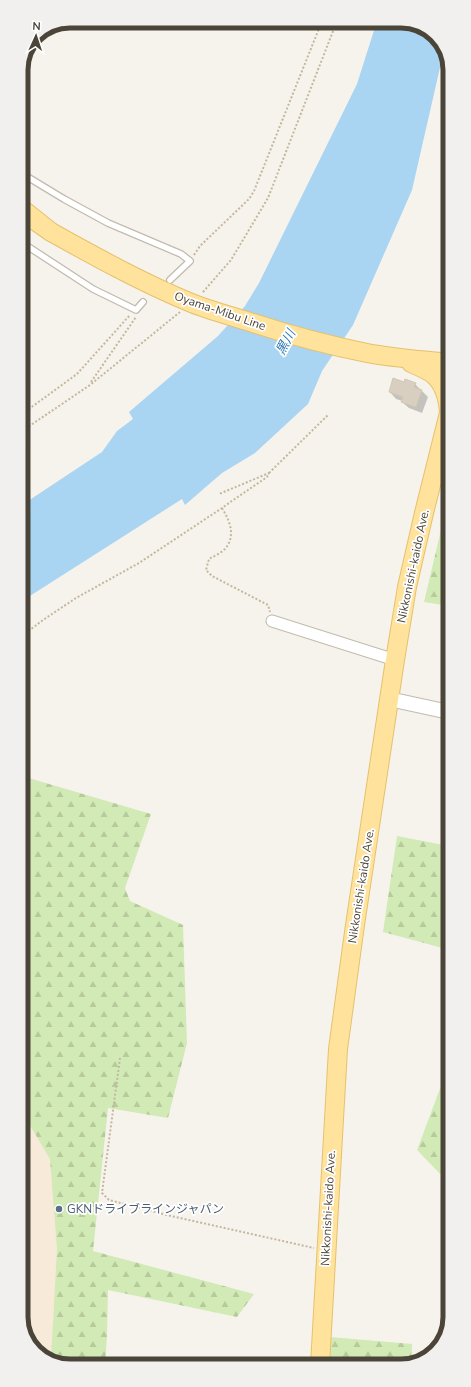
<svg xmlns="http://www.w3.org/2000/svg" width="471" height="1387" viewBox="0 0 471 1387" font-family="'Nunito Sans','Noto Sans JP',sans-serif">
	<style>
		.commercial { fill: #f7ead8 }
		.forest { fill: url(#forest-firs) }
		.water { fill: #a9d4f2 }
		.shadow { fill: #0003 }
		.building { fill: #d8cfc1; stroke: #d3c7b4 }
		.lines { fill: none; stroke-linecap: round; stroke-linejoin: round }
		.service-casing { stroke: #c2bbae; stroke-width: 8 }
		.minor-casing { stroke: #c2bbae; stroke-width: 13 }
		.tertiary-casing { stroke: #c2bbae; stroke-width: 16 }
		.primary-casing { stroke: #e6c16a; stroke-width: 20 }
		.path { stroke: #c4b79f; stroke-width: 2; stroke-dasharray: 2 2; stroke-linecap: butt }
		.service { stroke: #fff; stroke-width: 5.5 }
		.minor { stroke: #fff; stroke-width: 11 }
		.tertiary { stroke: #fff; stroke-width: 14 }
		.primary { stroke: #ffe39c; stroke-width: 18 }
		.service-dot { fill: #5c6f8a; stroke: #fff; stroke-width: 1.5 }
		.labels { text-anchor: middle; stroke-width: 3.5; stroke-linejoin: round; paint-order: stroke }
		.street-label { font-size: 12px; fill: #4b4439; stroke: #fff }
		.service-label { font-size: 12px; fill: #4e5e75; stroke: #fff; text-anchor: start }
		.water-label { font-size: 13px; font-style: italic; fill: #2e7ab2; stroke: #fff }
		.rim { fill: none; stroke: #4b4439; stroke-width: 5 }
	</style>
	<defs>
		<pattern id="forest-firs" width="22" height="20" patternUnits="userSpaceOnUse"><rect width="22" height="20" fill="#d2eab5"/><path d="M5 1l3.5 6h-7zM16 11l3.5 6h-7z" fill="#b6ca9c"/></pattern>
	</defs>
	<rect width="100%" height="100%" fill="#f6f3ec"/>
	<polygon class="commercial" points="22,1070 109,1098 97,1198 66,1366 38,1354 23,1330"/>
	<g class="forest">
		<polygon points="449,496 449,606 424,602"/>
		<polygon points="22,776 151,814 125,888 130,901 183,925 187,1043 168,1118 108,1108 93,1251 254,1294 237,1317 108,1290 107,1335 105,1366 66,1366 51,1360 57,1249 50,1159 22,1112"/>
		<polygon points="397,836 449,846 450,950 383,932"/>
		<polygon points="450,1062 450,1172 444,1178 417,1150"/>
		<polygon points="330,1337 412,1344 411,1364 329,1365"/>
	</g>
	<polygon class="water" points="377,21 405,21 433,33 444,50 412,190 353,325 322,371 308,404 255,453 222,473 185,505 182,499 22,601 22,505 102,452 117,431 133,419 129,412 218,336 245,306 259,283 357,84"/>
	<polygon class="shadow" points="404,383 415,384 428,397 422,413 409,408 402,402 403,401 396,399 390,392"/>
	<polygon class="building" points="393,378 404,382 405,379 416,383 414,387 422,390 416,407 401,402 403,397 389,392"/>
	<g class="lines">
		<g class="service-casing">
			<g id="service">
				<polyline points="21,173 64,199 108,223 181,254 190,261 170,280"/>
				<polyline points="21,242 93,289 136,310 143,302"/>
			</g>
		</g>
		<g class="minor-casing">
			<polyline id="minor" points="272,621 395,660"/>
		</g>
		<g class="tertiary-casing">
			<polyline id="tertiary" points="389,699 449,712"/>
		</g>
		<g class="primary-casing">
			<g id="primary">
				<polyline points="21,208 51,232 21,211"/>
				<path d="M51,232C96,257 141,282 189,302C208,310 228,315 247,321C286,334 327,345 367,353C394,358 422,360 449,363"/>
				<path d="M411,363C418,366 428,370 434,375C444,384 448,399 449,412"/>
				<polyline points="320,1365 338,1049 355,925 395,660 407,587 424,513 449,413"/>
			</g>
		</g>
		<g class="path">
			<polyline points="194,255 200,246 249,199 254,191 322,21"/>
			<polyline points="203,292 231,260 268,198 337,21"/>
			<polyline points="91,382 136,317"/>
			<polyline points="22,414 77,374 130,315"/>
			<polyline points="22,431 90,385 180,312"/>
			<polyline points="269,473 328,415"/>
			<path d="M222,508C230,521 236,536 225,549C221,553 214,556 209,559L206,570L212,576L268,605L270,612"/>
			<polyline points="22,636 43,620 76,598 139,563 222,508 229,503 267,477 269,473 219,494"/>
			<polyline points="120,1058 102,1193 109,1200 171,1216 314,1248"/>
		</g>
		<use href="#service" class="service"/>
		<use href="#minor" class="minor"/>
		<use href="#tertiary" class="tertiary"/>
		<use href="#primary" class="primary"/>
	</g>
	<circle class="service-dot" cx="59" cy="1209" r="4"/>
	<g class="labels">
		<g class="street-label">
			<text transform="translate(220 311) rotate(19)" y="4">Oyama-Mibu Line</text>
			<text transform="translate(413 566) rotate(-78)" y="4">Nikkonishi-kaido Ave.</text>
			<text transform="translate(361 886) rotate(-81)" y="4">Nikkonishi-kaido Ave.</text>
			<text transform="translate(328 1208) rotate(-87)" y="4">Nikkonishi-kaido Ave.</text>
		</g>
		<g class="service-label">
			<text x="67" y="1213">GKNドライブラインジャパン</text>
		</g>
		<g class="water-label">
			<text transform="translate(285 342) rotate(-62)" y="5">黒川</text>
		</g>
	</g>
	<path d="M0 0H471V1387H0ZM70 28H401A42 42 0 0 1 443 70V1317A42 42 0 0 1 401 1359H70A42 42 0 0 1 28 1317V70A42 42 0 0 1 70 28Z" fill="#f1f0ef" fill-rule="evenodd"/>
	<path class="rim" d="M70 28H401A42 42 0 0 1 443 70V1317A42 42 0 0 1 401 1359H70A42 42 0 0 1 28 1317V70A42 42 0 0 1 70 28Z"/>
	<g transform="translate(36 36) rotate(3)" stroke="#ffffff" stroke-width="3" paint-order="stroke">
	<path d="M0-3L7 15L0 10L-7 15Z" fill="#4b4439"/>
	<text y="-6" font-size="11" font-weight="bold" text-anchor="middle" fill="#4b4439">N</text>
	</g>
</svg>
